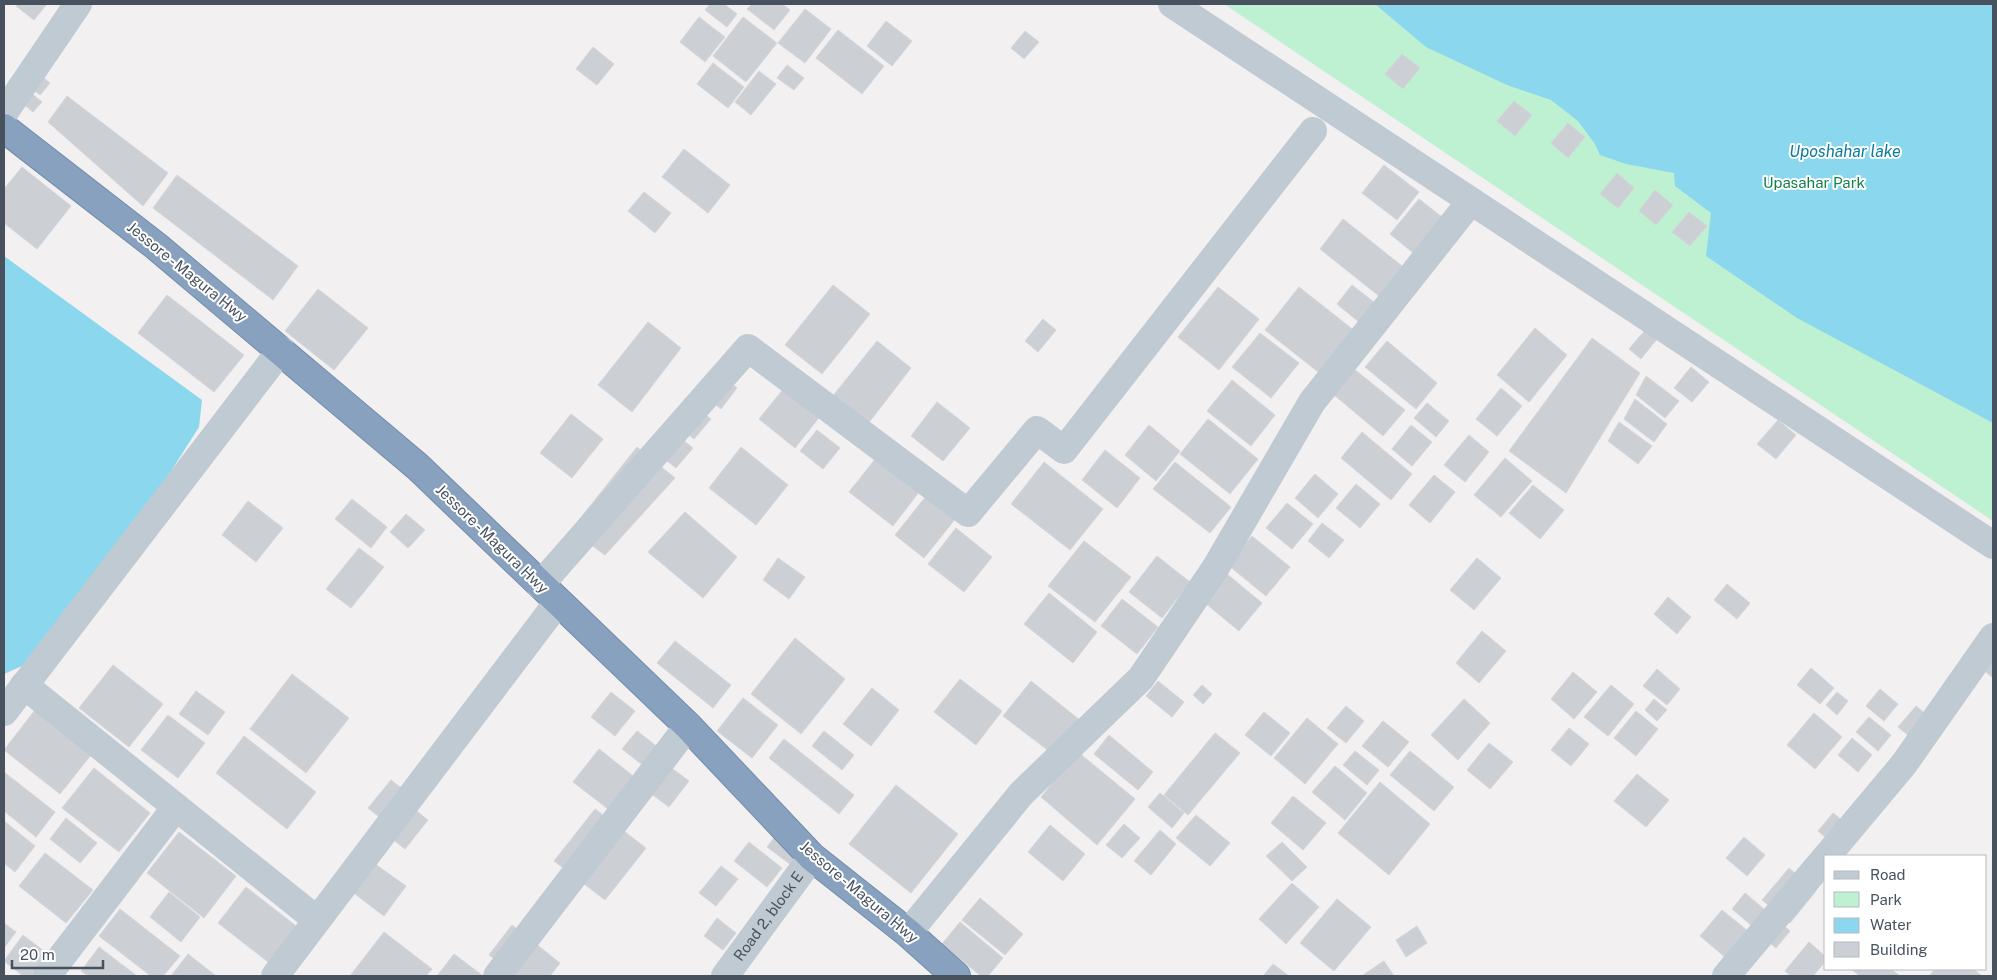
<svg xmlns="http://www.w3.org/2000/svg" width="1997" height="980" viewBox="0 0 1997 980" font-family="'Public Sans',sans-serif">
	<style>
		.green { fill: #bef0d2 }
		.water { fill: #8ad7ee }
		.building { fill: #cccfd4; stroke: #d4d6db }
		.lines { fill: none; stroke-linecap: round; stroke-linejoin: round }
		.highway-casing { stroke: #728cab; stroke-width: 30 }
		.street { stroke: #c0cad2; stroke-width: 28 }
		.highway { stroke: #87a1bf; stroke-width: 28 }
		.labels { text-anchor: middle; stroke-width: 4; stroke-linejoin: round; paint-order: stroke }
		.park-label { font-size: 15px; fill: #16814e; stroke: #fff }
		.street-label { font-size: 15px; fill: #47525e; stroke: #fff }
		.water-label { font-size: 16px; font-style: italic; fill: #0b7c9e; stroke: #fff }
	</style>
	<rect width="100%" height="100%" fill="#f2f0f0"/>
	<polygon class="green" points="1224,4 1993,4 1993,521"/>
	<g class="water">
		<polygon points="1375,4 1993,4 1993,423 1797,318 1706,256 1711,213 1675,186 1674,173 1626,164 1600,155 1595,144 1578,121 1551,100 1507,85 1426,47"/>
		<polygon points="4,256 202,400 199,427 140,520 49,654 4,674"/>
	</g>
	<g class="building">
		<polygon points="18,4 47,4 34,20 16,6"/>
		<polygon points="710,4 724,4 737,14 727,27 705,10"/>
		<polygon points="752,4 782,4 790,10 774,30 747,9"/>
		<polygon points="805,9 831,29 805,63 778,43"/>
		<polygon points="699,17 725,37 705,62 680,42"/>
		<polygon points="743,17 777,43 746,82 713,56"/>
		<polygon points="886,21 912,41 892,66 867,46"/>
		<polygon points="838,30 884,66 862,94 816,58"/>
		<polygon points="1025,31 1039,42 1024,59 1011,48"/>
		<polygon points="593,47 614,64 597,85 576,69"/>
		<polygon points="1402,54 1420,68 1403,89 1385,74"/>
		<polygon points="713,63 744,87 728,108 697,84"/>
		<polygon points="787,65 804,78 794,90 777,78"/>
		<polygon points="759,71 776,84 751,115 735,102"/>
		<polygon points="39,74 50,83 40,95 29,86"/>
		<polygon points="30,92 42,102 33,112 21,102"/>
		<polygon points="67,96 168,173 143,206 48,122"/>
		<polygon points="1514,101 1532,115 1515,136 1497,121"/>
		<polygon points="1568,123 1585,137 1568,158 1551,143"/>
		<polygon points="684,149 730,185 708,213 662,177"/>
		<polygon points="1384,165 1419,192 1397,220 1362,193"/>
		<polygon points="22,167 71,206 37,249 4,223 4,189"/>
		<polygon points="1617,173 1634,188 1618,208 1600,194"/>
		<polygon points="177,175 298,266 273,300 153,208"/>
		<polygon points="1655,190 1673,205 1656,225 1639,211"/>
		<polygon points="644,192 671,213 655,233 628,211"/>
		<polygon points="1419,199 1446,220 1417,256 1390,234"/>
		<polygon points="1689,212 1707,226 1690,246 1672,232"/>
		<polygon points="1343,219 1402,266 1379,296 1320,249"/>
		<polygon points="833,285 870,314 822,374 785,345"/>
		<polygon points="1352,285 1375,303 1360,323 1337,304"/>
		<polygon points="1218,287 1259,319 1219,370 1178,337"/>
		<polygon points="1299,287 1356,332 1322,375 1265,330"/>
		<polygon points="318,289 368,328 334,370 285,331"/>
		<polygon points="167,295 244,355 214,392 138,333"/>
		<polygon points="1043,319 1056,330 1038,352 1025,341"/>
		<polygon points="648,322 681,348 632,412 598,385"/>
		<polygon points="1535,328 1567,355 1529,402 1497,375"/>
		<polygon points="1646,329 1657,339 1641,359 1629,349"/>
		<polygon points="1260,333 1299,363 1271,398 1232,367"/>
		<polygon points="1592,338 1640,373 1566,493 1509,451"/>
		<polygon points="877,341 911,368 867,425 832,397"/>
		<polygon points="1387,341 1437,383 1416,409 1365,367"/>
		<polygon points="1691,367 1709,382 1692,402 1674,388"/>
		<polygon points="1354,369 1405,410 1383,436 1333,394"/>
		<polygon points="714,370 737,388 721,409 698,391"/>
		<polygon points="1646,376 1679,401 1665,418 1636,395"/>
		<polygon points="1232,380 1275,415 1251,446 1207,411"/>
		<polygon points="789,382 825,410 795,448 759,419"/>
		<polygon points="1501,388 1522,406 1497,436 1476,419"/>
		<polygon points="1635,399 1667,424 1654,442 1624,419"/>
		<polygon points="688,401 711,419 694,439 672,421"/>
		<polygon points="937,402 970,428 943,461 911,436"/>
		<polygon points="1427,403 1449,421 1436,437 1414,418"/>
		<polygon points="571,414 603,439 572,478 540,453"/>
		<polygon points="1208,419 1258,459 1230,494 1180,454"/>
		<polygon points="1778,420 1796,435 1776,459 1757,444"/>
		<polygon points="1619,422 1652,446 1638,464 1608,441"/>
		<polygon points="1149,425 1180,451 1156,481 1125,455"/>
		<polygon points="1411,425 1432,442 1412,466 1392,449"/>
		<polygon points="670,430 693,448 676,468 654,451"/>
		<polygon points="817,430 840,448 823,469 800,451"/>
		<polygon points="1362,432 1412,474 1391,500 1341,458"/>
		<polygon points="1469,435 1489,452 1465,482 1444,465"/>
		<polygon points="637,447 675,478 605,555 571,530"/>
		<polygon points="741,447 788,485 756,525 709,488"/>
		<polygon points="1105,450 1140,478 1117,508 1082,480"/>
		<polygon points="876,458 919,492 893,526 849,492"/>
		<polygon points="1505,458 1532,481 1501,517 1474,495"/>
		<polygon points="1044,462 1103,509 1070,550 1011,504"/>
		<polygon points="1175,462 1231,507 1210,533 1153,489"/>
		<polygon points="1315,474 1338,494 1318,518 1295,498"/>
		<polygon points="1434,475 1455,492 1430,523 1409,505"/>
		<polygon points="1356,484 1380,504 1360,528 1336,508"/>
		<polygon points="1533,485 1564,510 1540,539 1509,513"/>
		<polygon points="927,495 956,518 924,558 895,535"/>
		<polygon points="352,499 387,527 371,548 335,519"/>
		<polygon points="248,501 283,528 256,562 222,535"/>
		<polygon points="1287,503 1313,524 1292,549 1266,528"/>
		<polygon points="685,512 737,557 703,598 648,552"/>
		<polygon points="406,514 425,530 408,548 390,532"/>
		<polygon points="1322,523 1344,540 1329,558 1308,541"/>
		<polygon points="956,528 992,557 964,592 928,564"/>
		<polygon points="1252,536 1290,567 1266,596 1228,565"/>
		<polygon points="1084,541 1131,577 1095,622 1048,586"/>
		<polygon points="359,548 384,567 351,608 326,589"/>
		<polygon points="1157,556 1190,582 1162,618 1129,592"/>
		<polygon points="778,558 805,577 789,599 763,580"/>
		<polygon points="1477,558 1501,578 1474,610 1450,590"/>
		<polygon points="1227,574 1262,603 1239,631 1204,602"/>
		<polygon points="1727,584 1750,603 1737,619 1714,600"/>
		<polygon points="1049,593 1097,632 1073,663 1024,624"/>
		<polygon points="1668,597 1691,617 1677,634 1654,614"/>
		<polygon points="1122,599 1158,627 1137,654 1101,626"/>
		<polygon points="1482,631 1506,651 1479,683 1456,663"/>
		<polygon points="795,638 845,679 801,734 751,694"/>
		<polygon points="675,641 731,685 713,708 657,663"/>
		<polygon points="1993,651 1993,678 1980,667"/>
		<polygon points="113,665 163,704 129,747 79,708"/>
		<polygon points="1811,668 1834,688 1820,704 1797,685"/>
		<polygon points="1657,669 1680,689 1667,705 1643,686"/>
		<polygon points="1573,672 1597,692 1574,719 1551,699"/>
		<polygon points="292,674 349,718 306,773 250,729"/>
		<polygon points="960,679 1002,711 976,745 934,712"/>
		<polygon points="1031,681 1081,721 1054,755 1003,716"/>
		<polygon points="1158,681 1184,702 1172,717 1146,696"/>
		<polygon points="1202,685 1212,694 1203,704 1193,695"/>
		<polygon points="1611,685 1634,704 1608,736 1584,717"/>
		<polygon points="872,688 899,710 871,746 843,724"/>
		<polygon points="1880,689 1898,704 1884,721 1866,706"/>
		<polygon points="196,691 225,712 208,735 179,714"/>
		<polygon points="611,692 635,711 615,736 591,717"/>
		<polygon points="1837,692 1848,701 1837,715 1826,705"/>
		<polygon points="743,698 778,725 752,758 717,731"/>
		<polygon points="1464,699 1490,723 1458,760 1431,735"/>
		<polygon points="1654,699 1667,710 1657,721 1645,710"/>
		<polygon points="1346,706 1364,721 1346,743 1327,728"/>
		<polygon points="1916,706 1937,723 1919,744 1898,727"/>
		<polygon points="35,710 91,755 60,794 4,750"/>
		<polygon points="1636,711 1658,729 1636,756 1614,738"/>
		<polygon points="1264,712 1290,733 1271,756 1245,735"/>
		<polygon points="1814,713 1842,737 1815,769 1787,745"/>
		<polygon points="168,715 205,743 178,778 141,750"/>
		<polygon points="1869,717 1891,735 1878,751 1856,732"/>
		<polygon points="1307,718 1338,744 1305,784 1274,758"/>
		<polygon points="1383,721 1409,742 1388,767 1362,746"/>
		<polygon points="1569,728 1589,744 1571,766 1551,750"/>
		<polygon points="637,731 659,748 645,767 622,749"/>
		<polygon points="824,731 854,755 842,770 812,746"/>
		<polygon points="1215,733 1240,753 1188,815 1164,795"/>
		<polygon points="1109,735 1153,772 1138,790 1094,754"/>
		<polygon points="244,736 316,792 287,829 216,773"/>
		<polygon points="1852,738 1872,755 1858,772 1838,755"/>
		<polygon points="784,739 854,795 839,814 769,758"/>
		<polygon points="1489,743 1513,762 1490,789 1467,770"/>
		<polygon points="599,749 637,779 612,812 573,782"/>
		<polygon points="1355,751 1379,770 1367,785 1343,765"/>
		<polygon points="1410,751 1454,787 1434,811 1390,775"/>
		<polygon points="1078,752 1135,799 1097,845 1041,797"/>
		<polygon points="665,763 689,781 669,807 645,789"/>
		<polygon points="1335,766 1367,793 1345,820 1312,792"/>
		<polygon points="94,768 150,813 119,852 62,808"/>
		<polygon points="4,772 55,812 36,837 4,811"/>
		<polygon points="1637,774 1669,800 1646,827 1614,801"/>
		<polygon points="391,780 405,791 382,819 368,808"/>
		<polygon points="1380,782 1430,824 1389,875 1338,833"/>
		<polygon points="896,785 958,834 911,893 849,844"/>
		<polygon points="1160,793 1184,813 1172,828 1148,807"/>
		<polygon points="1293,796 1326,823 1303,850 1271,823"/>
		<polygon points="414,809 428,820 405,849 391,838"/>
		<polygon points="595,809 646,848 605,900 554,861"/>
		<polygon points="1833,813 1853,829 1838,848 1818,831"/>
		<polygon points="1196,815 1230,843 1210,866 1176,838"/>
		<polygon points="66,818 97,843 80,863 50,839"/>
		<polygon points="4,821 35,846 15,872 4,863"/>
		<polygon points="1124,824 1140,838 1122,858 1106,845"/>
		<polygon points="1050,825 1085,854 1063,881 1028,852"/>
		<polygon points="780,830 802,848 790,864 767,847"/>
		<polygon points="1160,830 1176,844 1151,875 1134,861"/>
		<polygon points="179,832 236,876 204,918 147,873"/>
		<polygon points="1744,837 1765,855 1747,876 1726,858"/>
		<polygon points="749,842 782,868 767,887 734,861"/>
		<polygon points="1282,842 1307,867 1292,881 1266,856"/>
		<polygon points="45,853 93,890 66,923 19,886"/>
		<polygon points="368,859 406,886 384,916 347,888"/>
		<polygon points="721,866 738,879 716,906 699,893"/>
		<polygon points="1789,868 1816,891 1790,923 1762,900"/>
		<polygon points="1292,883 1319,907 1286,944 1259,919"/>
		<polygon points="246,887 300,929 272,965 218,923"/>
		<polygon points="169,892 200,917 181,942 150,917"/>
		<polygon points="1745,893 1771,915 1758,931 1732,909"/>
		<polygon points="980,898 1023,934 1005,955 962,920"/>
		<polygon points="1337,899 1371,927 1334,971 1300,943"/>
		<polygon points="120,909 180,956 163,976 151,976 99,936"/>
		<polygon points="1722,910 1754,936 1732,963 1700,936"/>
		<polygon points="717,918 736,933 723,950 704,936"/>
		<polygon points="1775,918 1790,931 1776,948 1760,935"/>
		<polygon points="960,922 1003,958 988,976 981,976 942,944"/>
		<polygon points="4,923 16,932 4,948"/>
		<polygon points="512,925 560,963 550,976 517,976 489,955"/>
		<polygon points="1417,926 1427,943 1406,957 1396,940"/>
		<polygon points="384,932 432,969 426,976 350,976"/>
		<polygon points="23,935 49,955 32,976 23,976 4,961"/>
		<polygon points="1809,942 1826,957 1826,961 1813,976 1791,976 1785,971"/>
		<polygon points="99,947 137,976 88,976 81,971"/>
		<polygon points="188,954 216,976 171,976"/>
		<polygon points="454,954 483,976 437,976"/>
		<polygon points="1384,961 1394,976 1364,976 1363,975"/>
		<polygon points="1273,964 1289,976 1263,976"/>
		<polygon points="1851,969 1891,969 1900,976 1860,976"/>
		<polygon points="1935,969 1973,969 1982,976 1929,976"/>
	</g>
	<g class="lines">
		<g class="highway-casing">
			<polyline id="highway" points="4,128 156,246 418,467 688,726 812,857 908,933 956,976"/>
		</g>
		<g class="street">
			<polyline points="1172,4 1993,545"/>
			<polyline points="4,113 78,4"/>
			<polyline points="540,585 748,348 968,513 1037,430 1064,450 1313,131"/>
			<polyline points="24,685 317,920"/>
			<polyline points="4,712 281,350"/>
			<polyline points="1827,856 1904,764 1993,637"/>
			<polyline points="908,933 1021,794 1141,678 1216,567 1312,402 1471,201"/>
			<polyline points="47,976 176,807"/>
			<polyline points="275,976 558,602"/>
			<polyline points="497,976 688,726"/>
			<path id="s1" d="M725,976L812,857"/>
			<polyline points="1726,976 1826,857"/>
		</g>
		<use href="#highway" class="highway"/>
	</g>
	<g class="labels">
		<g class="park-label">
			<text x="1814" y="188">Upasahar Park</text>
		</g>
		<g class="street-label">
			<text transform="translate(187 272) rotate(39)" y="5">Jessore - Magura Hwy</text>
			<text transform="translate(492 539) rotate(44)" y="5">Jessore - Magura Hwy</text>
			<text transform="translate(859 892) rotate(40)" y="5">Jessore - Magura Hwy</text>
			<text dy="5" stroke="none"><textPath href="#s1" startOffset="74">Road 2, block E</textPath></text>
		</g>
		<g class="water-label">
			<text x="1845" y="157">Uposhahar lake</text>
		</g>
	</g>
	<rect width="1997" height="980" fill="none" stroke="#47525e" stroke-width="10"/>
	<rect x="1824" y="855" width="162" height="115" fill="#ffffff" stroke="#b5babf"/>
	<rect x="1834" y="871" width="25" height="8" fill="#c0cad2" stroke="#b5babf"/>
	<text x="1870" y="880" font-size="15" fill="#47525e">Road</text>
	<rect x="1834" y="892" width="25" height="15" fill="#bef0d2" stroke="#b5babf"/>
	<text x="1870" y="905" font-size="15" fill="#47525e">Park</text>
	<rect x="1834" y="918" width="25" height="15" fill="#8ad7ee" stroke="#b5babf"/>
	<text x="1870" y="930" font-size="15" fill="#47525e">Water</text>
	<rect x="1834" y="942" width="25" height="15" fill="#cccfd4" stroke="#b5babf"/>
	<text x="1870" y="955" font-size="15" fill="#47525e">Building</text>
	<path d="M12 960v8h91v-8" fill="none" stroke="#47525e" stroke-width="2.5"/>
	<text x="20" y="960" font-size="15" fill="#47525e" stroke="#ffffff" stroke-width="4" paint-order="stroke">20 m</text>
</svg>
